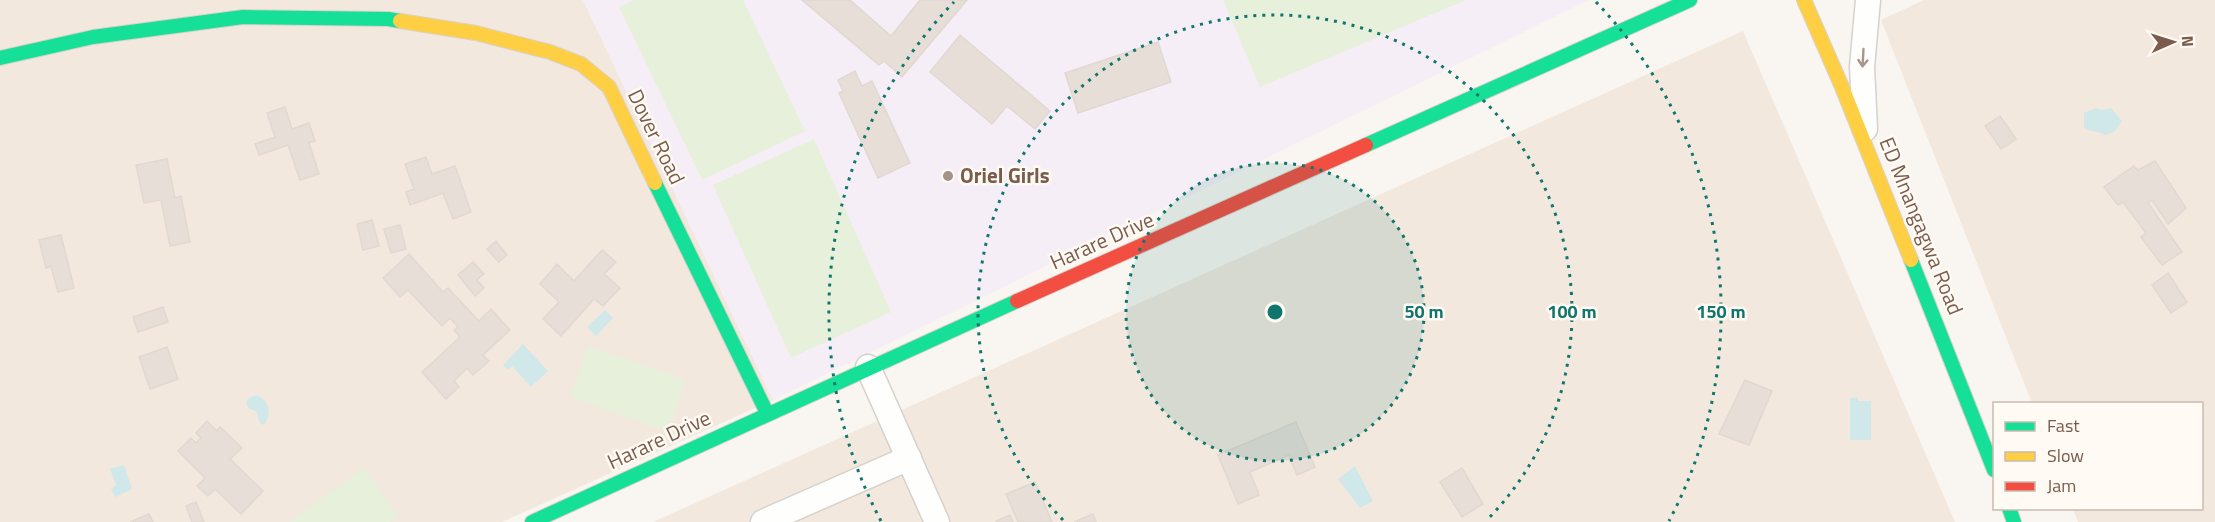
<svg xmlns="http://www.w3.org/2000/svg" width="2215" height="522" viewBox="0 0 2215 522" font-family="'Titillium Web',sans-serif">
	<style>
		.residential { fill: #f2e8de }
		.education { fill: #f6eef6 }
		.green { fill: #e7f0db }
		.water { fill: #d0e8ea }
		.building { fill: #e6ded7; stroke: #e2d8d2; stroke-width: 1.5 }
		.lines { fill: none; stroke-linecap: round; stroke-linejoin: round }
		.street-casing { stroke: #d7d1cb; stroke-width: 27 }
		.fast-casing { stroke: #d9d2cb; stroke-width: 16 }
		.slow-casing { stroke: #d9d2cb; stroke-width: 16 }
		.jam-casing { stroke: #d9d2cb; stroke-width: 16 }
		.street { stroke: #fefefd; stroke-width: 24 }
		.fast { stroke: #16e098; stroke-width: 14 }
		.slow { stroke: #ffcf43; stroke-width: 14 }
		.jam { stroke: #f24e42; stroke-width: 14 }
		.oneway { stroke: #a8958b }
		.ring { fill: none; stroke: #0f766e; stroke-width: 3; stroke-dasharray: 3 6 }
		.poi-dot { fill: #a69286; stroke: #fffaf3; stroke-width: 2 }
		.labels { text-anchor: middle; stroke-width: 5; stroke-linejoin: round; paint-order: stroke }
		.street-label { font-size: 21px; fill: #7a5c4d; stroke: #fffaf3 }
		.poi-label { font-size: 21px; font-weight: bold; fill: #7a5c4d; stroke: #fffaf3; text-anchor: start }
		.centre { fill: #0f766e; stroke: #fffaf3; stroke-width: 3 }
		.ring-label { font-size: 18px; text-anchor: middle; font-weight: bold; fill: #0f766e; stroke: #fffaf3; stroke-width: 5; stroke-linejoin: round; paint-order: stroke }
	</style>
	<rect width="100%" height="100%" fill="#f9f5f0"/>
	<g class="residential">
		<polygon points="0,0 583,0 773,400 502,522 0,522"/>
		<polygon points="1924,0 2215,0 2215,522 2078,522 2073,509 2202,508 2202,404 2032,403 1881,20"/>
		<polygon points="1743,31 1955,522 653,522"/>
	</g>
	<polygon class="education" points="583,0 1589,0 773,400"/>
	<g class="green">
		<polygon points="634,0 743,0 805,131 702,180 619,7"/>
		<polygon points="1223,0 1466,0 1260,87"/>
		<polygon points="814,139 891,312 791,358 713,185"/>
		<polygon points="588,346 686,380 668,432 570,397"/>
		<polygon points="364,468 398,516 390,522 289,522"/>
	</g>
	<g class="water">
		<path d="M2096,108L2102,110L2111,108L2122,121L2114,132L2105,135C2097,131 2091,132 2084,128V113Z"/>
		<polygon points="605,310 613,318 596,336 587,327"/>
		<polygon points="523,344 548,371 531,387 512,366 508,370 503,365"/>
		<path d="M256,395C270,401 272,412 264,425L260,423L256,411L248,408L246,402L249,398Z"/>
		<polygon points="1858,397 1858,401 1871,401 1871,440 1850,440 1850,398"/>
		<polygon points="124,465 132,489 115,497 111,489 116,485 110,469"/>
		<polygon points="1355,466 1373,501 1360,508 1338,479"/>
	</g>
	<g class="building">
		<polygon points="802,0 850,0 891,36 920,0 967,0 902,77 884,61 879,65"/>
		<polygon points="960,35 1050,111 1035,129 1007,106 992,124 930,72"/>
		<polygon points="1158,42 1171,82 1078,113 1065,73"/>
		<polygon points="855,71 862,86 872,81 910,163 878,178 839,93 843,91 838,80"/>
		<polygon points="285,107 292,129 309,123 315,141 309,143 319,174 300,180 288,145 259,155 255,144 275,137 267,113"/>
		<polygon points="2000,116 2016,139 2001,149 1985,126"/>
		<polygon points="426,157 432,174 455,166 471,212 453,219 443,193 410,205 406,192 414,189 405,164"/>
		<polygon points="167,159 175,198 181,196 190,242 170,246 161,200 144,203 136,165"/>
		<polygon points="2155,161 2186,208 2168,224 2152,200 2148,203 2182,252 2162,265 2141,237 2146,233 2123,202 2118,205 2104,187 2134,166 2138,170"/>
		<polygon points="372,220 379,246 363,250 357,224"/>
		<polygon points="400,225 406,249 391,253 384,229"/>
		<polygon points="61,235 74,288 58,292 51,266 46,268 39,240"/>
		<polygon points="496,241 507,255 499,262 487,249"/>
		<polygon points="602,250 616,262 604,274 620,288 603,306 594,299 561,336 543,319 559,302 540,284 557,264 574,281"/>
		<polygon points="409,254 443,292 448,288 479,321 491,309 510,330 483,355 489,361 473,375 467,368 454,381 459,387 446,399 422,372 460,337 454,330 458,327 450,318 442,326 408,290 400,297 383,278"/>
		<polygon points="473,262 484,274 477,280 484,288 475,296 458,275"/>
		<polygon points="2168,273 2187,302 2171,313 2152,285"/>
		<polygon points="163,307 168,322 138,332 133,317"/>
		<polygon points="167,347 178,379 150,389 139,357"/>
		<polygon points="1745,380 1772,391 1749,445 1719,434"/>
		<polygon points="207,421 217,431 220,427 242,448 230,459 263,491 241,514 215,489 208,496 197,486 205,478 178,451 191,438 196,443 201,438 196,433"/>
		<polygon points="1296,422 1315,467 1297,475 1289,455 1250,472 1259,495 1238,504 1218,455"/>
		<polygon points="1462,468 1483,504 1462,517 1440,482"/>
		<polygon points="1035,482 1052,522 1018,522 1006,494"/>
		<polygon points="196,502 204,522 192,522 186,506"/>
		<polygon points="149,514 153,522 130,522"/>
		<polygon points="1093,514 1096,522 1074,522"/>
		<polygon points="1010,515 1013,522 997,522 996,521"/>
	</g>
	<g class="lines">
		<g class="street-casing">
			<g id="street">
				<polyline points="1865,129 1862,67 1868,0"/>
				<polyline points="868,367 937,522"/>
				<polyline points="763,522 909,458"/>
			</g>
		</g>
		<g class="fast-casing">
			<g id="fast">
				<polyline points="0,58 93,37 243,17 388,19 400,21"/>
				<polyline points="1366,145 1690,0"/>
				<polyline points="655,183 767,413"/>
				<polyline points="1911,260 1994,470"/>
				<polyline points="2009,508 2014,522"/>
				<polyline points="532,522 1017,301"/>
			</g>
		</g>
		<g class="slow-casing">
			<g id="slow">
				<polyline points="1804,0 1842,87 1911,260"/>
				<polyline points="400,21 476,33 550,52 581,64 609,87 655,183"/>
			</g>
		</g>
		<g class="jam-casing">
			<polyline id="jam" points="1017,301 1366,145"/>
		</g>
		<use href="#street" class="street"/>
		<use href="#fast" class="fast"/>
		<use href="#slow" class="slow"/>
		<use href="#jam" class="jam"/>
	</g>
	<defs><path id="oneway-shaft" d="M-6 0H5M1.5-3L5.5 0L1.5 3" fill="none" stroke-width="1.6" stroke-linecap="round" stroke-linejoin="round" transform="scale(1.5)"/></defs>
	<use class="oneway" href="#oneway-shaft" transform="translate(1863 58) rotate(93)"/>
	<circle cx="1275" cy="312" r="149" fill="#0f766e" fill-opacity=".12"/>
	<g class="ring">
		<circle cx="1275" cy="312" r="149"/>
		<path d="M1063 520A297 297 0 1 1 1487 520"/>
		<path d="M881 521A446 446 0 0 1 954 2M1596 2A446 446 0 0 1 1669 521"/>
	</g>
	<circle class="poi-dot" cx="948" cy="176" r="6"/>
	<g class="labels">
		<g class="street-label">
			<text transform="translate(656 137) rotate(64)" y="7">Dover Road</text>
			<text transform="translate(1921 226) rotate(68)" y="7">ED Mnangagwa Road</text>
			<text transform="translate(1102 241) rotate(-24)" y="7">Harare Drive</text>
			<text transform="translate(659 440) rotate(-25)" y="7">Harare Drive</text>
		</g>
		<g class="poi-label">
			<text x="960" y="183">Oriel Girls</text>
		</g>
	</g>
	<circle cx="1275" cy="312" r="9" class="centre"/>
	<g class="ring-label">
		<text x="1424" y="318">50 m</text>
		<text x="1572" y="318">100 m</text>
		<text x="1721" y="318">150 m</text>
	</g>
	<rect x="1993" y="402" width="210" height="108" fill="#fffaf3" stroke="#cabbb1" stroke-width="1.5"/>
	<rect x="2005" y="422" width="30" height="9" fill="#16e098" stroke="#cabbb1" stroke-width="1.5"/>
	<text x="2047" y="432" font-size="18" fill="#7a5c4d">Fast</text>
	<rect x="2005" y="452" width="30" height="9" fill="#ffcf43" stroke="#cabbb1" stroke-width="1.5"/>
	<text x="2047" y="462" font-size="18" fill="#7a5c4d">Slow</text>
	<rect x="2005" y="482" width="30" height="9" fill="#f24e42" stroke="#cabbb1" stroke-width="1.5"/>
	<text x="2047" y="492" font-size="18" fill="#7a5c4d">Jam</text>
	<g transform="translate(2173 42) rotate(87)" stroke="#fffaf3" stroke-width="4.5" paint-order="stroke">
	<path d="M0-4.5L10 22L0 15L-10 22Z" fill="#7a5c4d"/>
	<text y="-9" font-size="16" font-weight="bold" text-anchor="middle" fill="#7a5c4d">N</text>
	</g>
</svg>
